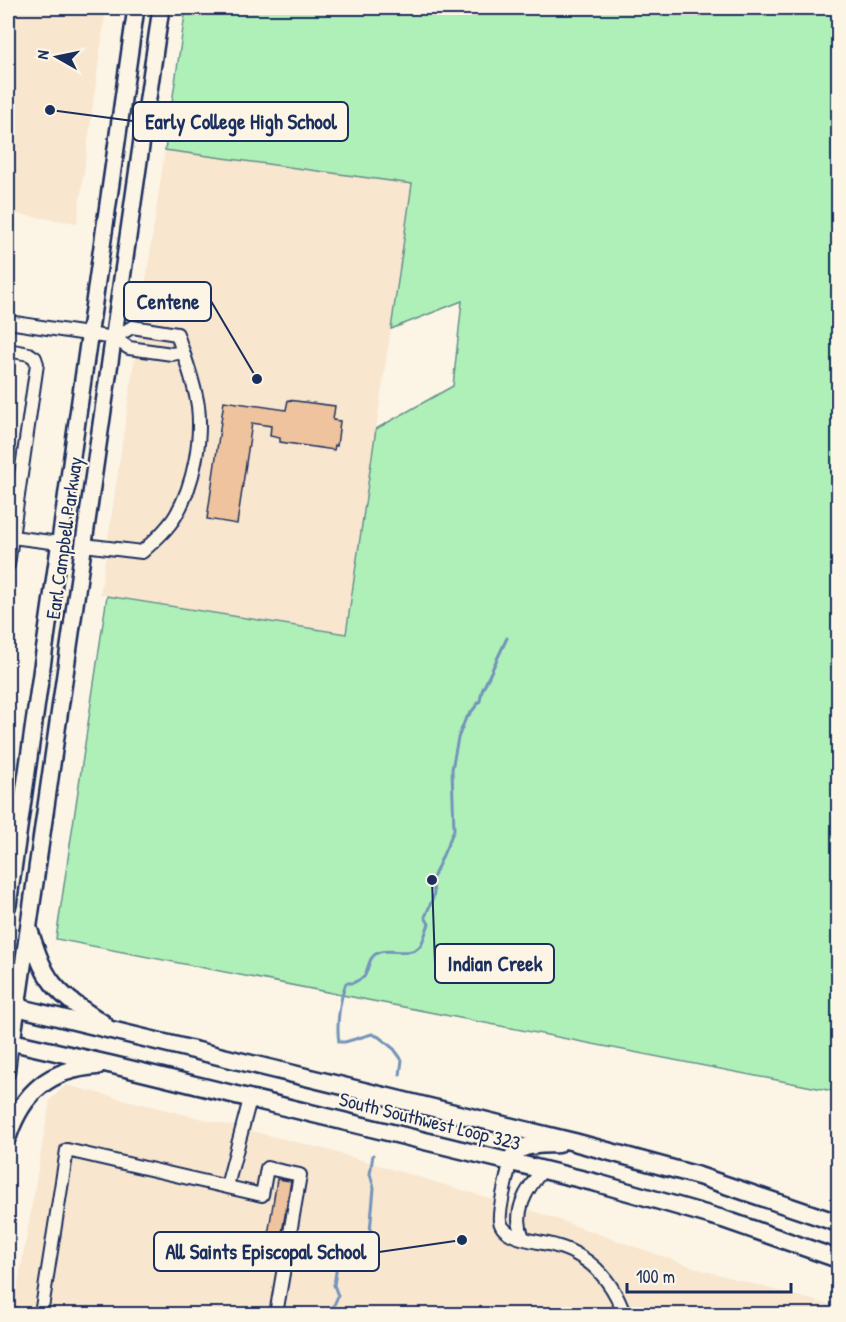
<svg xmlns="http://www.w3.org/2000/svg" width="846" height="1322" viewBox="0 0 846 1322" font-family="'Patrick Hand',sans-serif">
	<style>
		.built { fill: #f8e6cf }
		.green { fill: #aff0b8; stroke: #65908b; stroke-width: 1.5 }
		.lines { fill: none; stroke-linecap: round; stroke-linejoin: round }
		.stream { stroke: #7394ba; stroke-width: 3 }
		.building { fill: #eec39d; stroke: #1b2f5e; stroke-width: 1.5 }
		.minor-casing { stroke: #1b2f5e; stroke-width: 16 }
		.major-casing { stroke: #1b2f5e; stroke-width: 20 }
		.highway-casing { stroke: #1b2f5e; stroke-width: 21 }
		.minor { stroke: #fcf5e5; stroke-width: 12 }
		.major { stroke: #fcf5e5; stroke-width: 15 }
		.highway { stroke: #fcf5e5; stroke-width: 16 }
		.labels { text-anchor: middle; stroke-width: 4.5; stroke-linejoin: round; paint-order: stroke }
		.street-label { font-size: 20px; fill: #1b2f5e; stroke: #fcf5e5 }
		.leader { fill: none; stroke: #1b2f5e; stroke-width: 2 }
		.callout-dot { fill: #1b2f5e; stroke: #fcf5e5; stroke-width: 2 }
		.callout { fill: #fcf5e5; stroke: #1b2f5e; stroke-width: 2 }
		.callout-label { font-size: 21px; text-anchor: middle; font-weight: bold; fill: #1b2f5e }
	</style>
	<rect width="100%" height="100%" fill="#fcf5e5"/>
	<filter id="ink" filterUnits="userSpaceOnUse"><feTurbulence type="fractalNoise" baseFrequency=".0167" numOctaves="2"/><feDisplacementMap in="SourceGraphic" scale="12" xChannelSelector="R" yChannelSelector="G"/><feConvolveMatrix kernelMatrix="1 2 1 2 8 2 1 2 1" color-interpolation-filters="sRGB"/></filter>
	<g filter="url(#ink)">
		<g class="built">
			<polygon points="8,8 106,8 77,223 8,213"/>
			<polygon points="165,150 412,184 346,634 100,594"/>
			<polygon points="66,1085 324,1149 530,1210 702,1270 838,1307 838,1314 13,1314 50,1100"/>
		</g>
		<polygon class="green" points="186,8 838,8 838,1092 56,939 107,596 346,634 376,429 453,386 462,301 391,329 412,184 165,150"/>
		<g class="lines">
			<g class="stream">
				<path d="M400,1075L402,1060L394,1049L379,1037L372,1034L345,1042H339C336,1025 340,999 346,983H353L364,977C367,972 368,965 371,959C381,942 408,960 420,946C424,941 426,930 429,924L425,917L433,898L434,892L432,880L454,830L452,769L458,738L465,720L480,701L482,691L507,638"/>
				<polyline points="330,1314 338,1296 334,1285 337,1265 344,1260 368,1253 374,1188 370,1174 373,1155"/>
			</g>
		</g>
		<g class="building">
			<polygon points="288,400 335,406 333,420 340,421 337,446 335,445 334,450 280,442 280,438 270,436 271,426 252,423 237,524 207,519 224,401 286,410"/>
			<polygon points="277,1179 291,1181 277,1262 264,1260"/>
		</g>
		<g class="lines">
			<g class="minor-casing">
				<g id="minor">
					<polyline points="8,11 8,8"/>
					<polyline points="8,322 114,338 129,348 172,354 183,352"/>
					<polyline points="8,350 29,354 35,358 37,364 12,537 8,536"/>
					<path d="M84,545L142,552C154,541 168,529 176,515C194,484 202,440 198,406C194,381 185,358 177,334L132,327L114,338"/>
					<polyline points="8,565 12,537 59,543"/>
					<polyline points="8,1074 12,1042"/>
					<path d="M510,1162C508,1176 498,1209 500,1221C503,1240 541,1241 556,1246C564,1248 573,1252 581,1257C602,1270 616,1291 624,1314"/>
					<polyline points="227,1186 250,1099"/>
					<path d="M523,1238C512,1212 526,1189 543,1170"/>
					<polyline points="8,1313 14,1314"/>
					<polyline points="41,1314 67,1150 262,1195 267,1168 300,1175 276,1314"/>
				</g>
			</g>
			<g class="major-casing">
				<g id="major">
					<polyline points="8,905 136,8"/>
					<polyline points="12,1042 161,8"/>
				</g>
			</g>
			<g class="highway-casing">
				<g id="highway">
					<path d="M29,930C35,946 39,964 49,978C62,998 85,1011 104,1024"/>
					<polyline points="8,1005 574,1142 699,1176 838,1223"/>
					<polyline points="8,1041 113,1065 597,1183 723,1219 838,1259"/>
					<path d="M8,1136C23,1092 50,1069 97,1066"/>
					<path d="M510,1162C516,1142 541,1145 558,1144"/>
				</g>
			</g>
			<use href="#minor" class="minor"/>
			<use href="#major" class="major"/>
			<use href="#highway" class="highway"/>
		</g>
	</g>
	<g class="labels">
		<g class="street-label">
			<text transform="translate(64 538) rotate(-82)" y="7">Earl Campbell Parkway</text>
			<text transform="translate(430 1121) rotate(14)" y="7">South Southwest Loop 323</text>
		</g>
	</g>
	<path class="leader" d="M50 110L133 121M257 379L211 301M432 880L435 964M462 1240L379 1252"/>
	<g class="callout-dot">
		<circle cx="50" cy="110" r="6"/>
		<circle cx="257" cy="379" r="6"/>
		<circle cx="432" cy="880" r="6"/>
		<circle cx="462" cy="1240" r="6"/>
	</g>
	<g class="callout">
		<rect x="133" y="102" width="215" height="39" rx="6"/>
		<rect x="124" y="282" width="87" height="39" rx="6"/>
		<rect x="435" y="944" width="119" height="39" rx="6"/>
		<rect x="154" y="1232" width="225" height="39" rx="6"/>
	</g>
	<g class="callout-label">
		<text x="241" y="129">Early College High School</text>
		<text x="168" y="309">Centene</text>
		<text x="495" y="971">Indian Creek</text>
		<text x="266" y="1259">All Saints Episcopal School</text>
	</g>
	<rect width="846" height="1322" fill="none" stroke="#fcf5e5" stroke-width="30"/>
	<rect x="15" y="15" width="816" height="1292" fill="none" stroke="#1b2f5e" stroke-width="2" filter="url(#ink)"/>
	<g transform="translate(57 57) rotate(279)" stroke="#fcf5e5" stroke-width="4.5" paint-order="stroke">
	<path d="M0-4.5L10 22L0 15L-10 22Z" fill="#1b2f5e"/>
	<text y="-9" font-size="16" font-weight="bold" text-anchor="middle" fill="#1b2f5e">N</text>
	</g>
	<path d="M627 1283v9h164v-9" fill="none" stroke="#1b2f5e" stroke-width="3"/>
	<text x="636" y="1283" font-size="18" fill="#1b2f5e" stroke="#fcf5e5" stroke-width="4.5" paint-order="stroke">100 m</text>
</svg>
